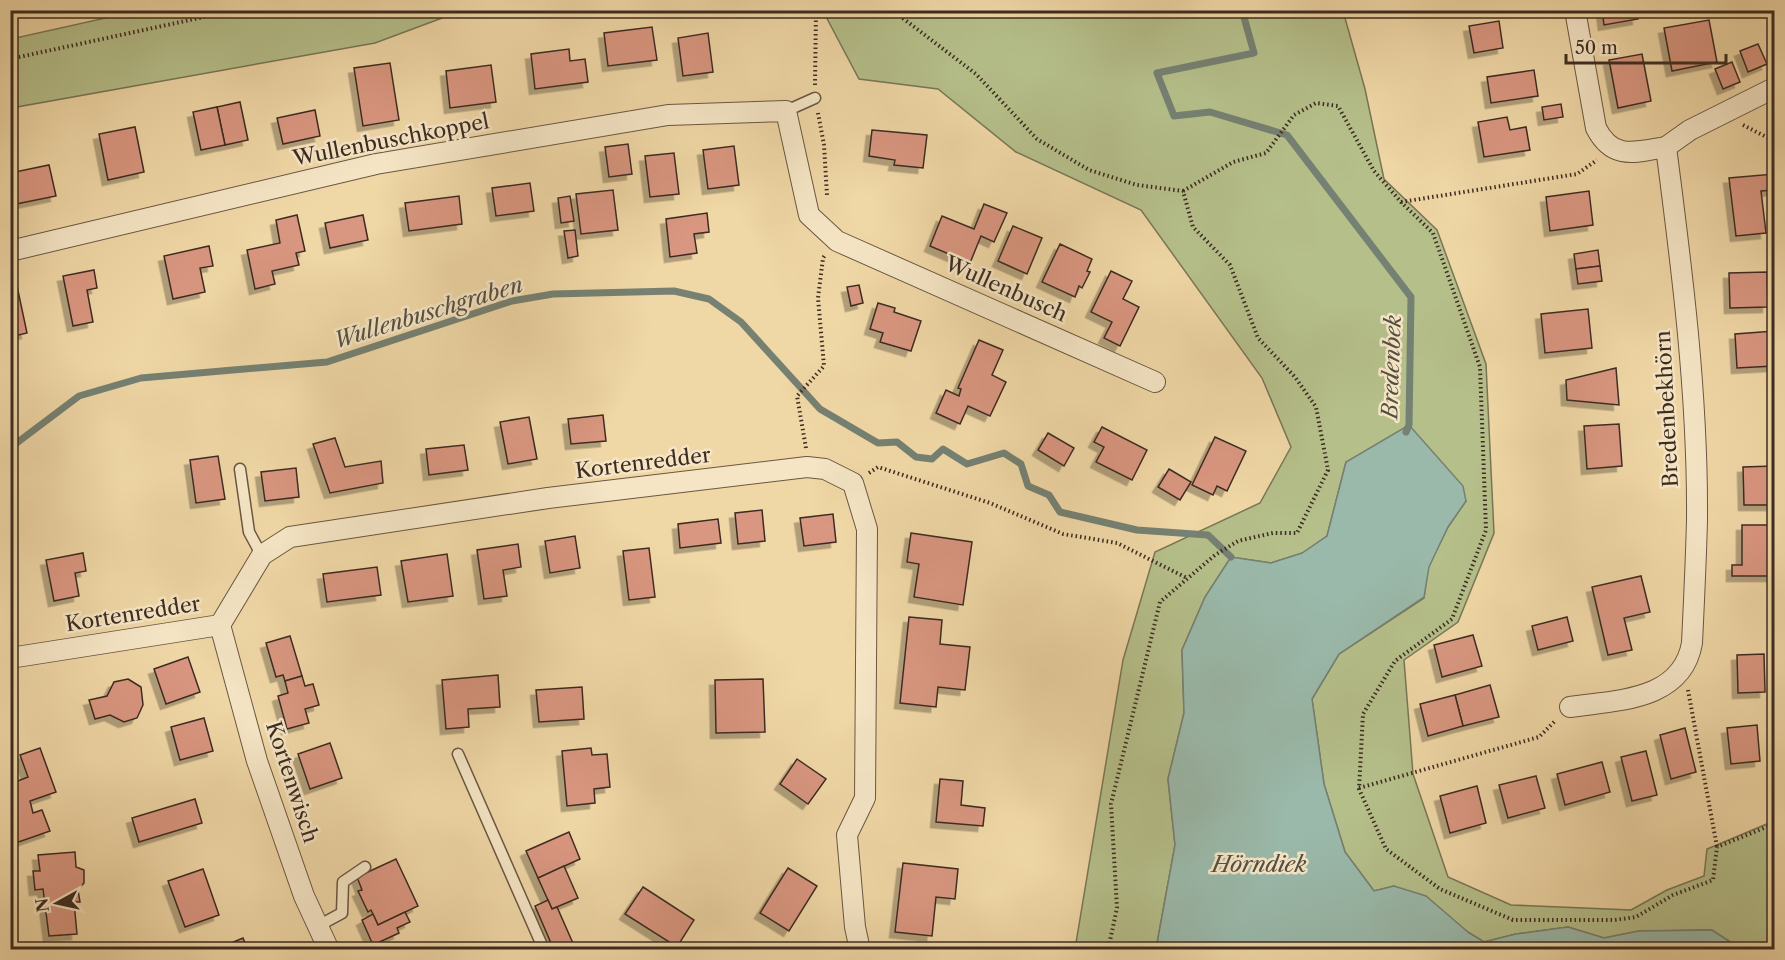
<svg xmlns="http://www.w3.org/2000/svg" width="1785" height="960" viewBox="0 0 1785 960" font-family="'Libre Caslon Text',serif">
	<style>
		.green { fill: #b5bf8a; stroke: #797656; stroke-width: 1.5 }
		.water { fill: #9ab9aa; stroke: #758173; stroke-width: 1.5 }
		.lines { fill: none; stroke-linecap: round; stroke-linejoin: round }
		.stream { stroke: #758173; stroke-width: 7 }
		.building { fill: #d99680; stroke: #3d2c21; stroke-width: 1.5; filter: url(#shadow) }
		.service-casing { stroke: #6a5742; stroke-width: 13 }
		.minor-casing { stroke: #6a5742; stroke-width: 22 }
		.path { stroke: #3d2c21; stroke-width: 4; stroke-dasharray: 1.5 3; stroke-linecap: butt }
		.service { stroke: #f5e5c5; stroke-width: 10 }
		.minor { stroke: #f5e5c5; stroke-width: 20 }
		.rail { stroke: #3d2c21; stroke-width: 4.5; stroke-dasharray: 10 10; stroke-linecap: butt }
		.labels { text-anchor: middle; stroke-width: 5; stroke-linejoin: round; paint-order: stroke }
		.street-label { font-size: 21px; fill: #3d2c21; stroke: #f5e5c5 }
		.water-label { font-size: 22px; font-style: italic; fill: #544f43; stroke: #f5e5c5 }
	</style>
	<defs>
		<filter id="shadow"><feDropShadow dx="-5.5" dy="5.5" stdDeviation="0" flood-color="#0004"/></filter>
	</defs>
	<rect width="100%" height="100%" fill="#f0d7a6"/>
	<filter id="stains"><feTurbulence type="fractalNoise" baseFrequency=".00333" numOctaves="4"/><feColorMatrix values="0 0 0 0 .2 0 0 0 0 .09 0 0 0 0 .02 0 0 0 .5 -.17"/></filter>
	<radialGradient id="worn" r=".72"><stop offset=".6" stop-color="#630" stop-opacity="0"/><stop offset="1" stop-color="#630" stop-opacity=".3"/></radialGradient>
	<g class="green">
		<polygon points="137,11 137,10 461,11 375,43 11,108 11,39"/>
		<polygon points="823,11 1343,11 1365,89 1384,179 1437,230 1486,364 1494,533 1458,622 1404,660 1413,774 1448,877 1511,905 1631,910 1667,890 1704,876 1707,849 1774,821 1774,946 1759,949 1741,949 1712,930 1639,931 1604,938 1568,927 1516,934 1484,942 1394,886 1374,891 1345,852 1324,784 1312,699 1339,654 1424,598 1428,567 1448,527 1466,501 1346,462 1327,536 1303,553 1271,563 1231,557 1205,597 1182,650 1184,713 1168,779 1175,845 1156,949 1075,949 1123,660 1155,552 1260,503 1291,447 1262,378 1141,210 1016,152 938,89 859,79"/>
	</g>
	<polygon class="water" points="1409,425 1463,486 1466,501 1448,527 1429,567 1424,597 1339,654 1312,699 1324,784 1345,852 1374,891 1394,886 1426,896 1469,933 1484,942 1516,934 1568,927 1604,938 1639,931 1712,930 1741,949 1156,949 1175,845 1168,779 1184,713 1182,650 1205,597 1231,557 1271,563 1302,553 1327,536 1346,462"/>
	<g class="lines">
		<g class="stream">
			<polyline points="1242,10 1254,53 1157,73 1174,116 1210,112 1287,135 1411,297 1409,425 1406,432"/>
			<polyline points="10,448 79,396 141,378 327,362 512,301 553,294 674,291 709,299 741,322 820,409 878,443 897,442 916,457 932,459 943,449 967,464 1004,453 1021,464 1028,486 1049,495 1060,512 1137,530 1208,535 1231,557"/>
		</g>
	</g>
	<g class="building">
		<polygon points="1602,10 1636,10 1638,19 1604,25"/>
		<polygon points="1709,20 1717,62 1672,71 1664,28"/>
		<polygon points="1499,21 1503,48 1474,53 1469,26"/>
		<polygon points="652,27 657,60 608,66 604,33"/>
		<polygon points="708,33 713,72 683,76 678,38"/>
		<polygon points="1758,44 1767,64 1748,72 1740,51"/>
		<polygon points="569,49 570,61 585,59 588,82 535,89 531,54"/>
		<polygon points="1642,54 1651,101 1618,108 1609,60"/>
		<polygon points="1732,62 1740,82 1723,89 1715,69"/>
		<polygon points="390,63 399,120 363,126 354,68"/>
		<polygon points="491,65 496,102 450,108 446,71"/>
		<polygon points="1534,70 1538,96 1491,103 1487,77"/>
		<polygon points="240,102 248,140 225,145 217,107"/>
		<polygon points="1561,104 1563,117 1544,120 1542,107"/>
		<polygon points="217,107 225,145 201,150 193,112"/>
		<polygon points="315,110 320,136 283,144 277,118"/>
		<polygon points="1507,117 1510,130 1526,127 1530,150 1484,157 1478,122"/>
		<polygon points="135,127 144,172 108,180 99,134"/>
		<polygon points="872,130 927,135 923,168 894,165 895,160 869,156"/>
		<polygon points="628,144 632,174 609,177 605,147"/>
		<polygon points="734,146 739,185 708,189 703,150"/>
		<polygon points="674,153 679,194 650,197 645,156"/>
		<polygon points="49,165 56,196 16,204 10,173"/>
		<polygon points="1774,174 1774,190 1761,191 1766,233 1736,236 1729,178"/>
		<polygon points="530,183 534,211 496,216 492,188"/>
		<polygon points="613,190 618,230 581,234 576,194"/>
		<polygon points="1589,191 1593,225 1550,231 1546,197"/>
		<polygon points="459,196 462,224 409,231 405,203"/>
		<polygon points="570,196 574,221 561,223 558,198"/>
		<polygon points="984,204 1007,213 994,242 981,236 970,263 930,246 942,216 974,229"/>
		<polygon points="707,213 709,232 694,234 697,253 670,257 666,219"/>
		<polygon points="297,215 305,251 296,253 299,265 272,271 275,284 255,289 247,250 280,243 276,220"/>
		<polygon points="363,215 368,240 330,248 325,223"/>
		<polygon points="1013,226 1042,238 1027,274 998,261"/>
		<polygon points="575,230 578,256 568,258 564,231"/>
		<polygon points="1060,244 1092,259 1087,271 1090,272 1082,288 1079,286 1075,297 1042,282"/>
		<polygon points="209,246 213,266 200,268 205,292 173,299 164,256"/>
		<polygon points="1598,250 1600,266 1576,269 1574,254"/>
		<polygon points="1600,266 1602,281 1578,284 1576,269"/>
		<polygon points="94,270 97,288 87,290 93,322 73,326 63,276"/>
		<polygon points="1111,271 1132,281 1123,299 1139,307 1120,346 1104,338 1112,322 1091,312"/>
		<polygon points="1767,272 1768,307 1730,308 1729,273"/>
		<polygon points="859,285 863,303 851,306 847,287"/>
		<polygon points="17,286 27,333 10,337 10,288"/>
		<polygon points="878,303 895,308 894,312 921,321 911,351 880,342 883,333 870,329"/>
		<polygon points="1588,309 1592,348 1545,353 1541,314"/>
		<polygon points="1774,331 1774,366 1737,368 1735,334"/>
		<polygon points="979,340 1003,350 992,375 1006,382 990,416 968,406 960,424 936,413 946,390 959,396 961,389 958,388"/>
		<polygon points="1616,368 1619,405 1567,400 1566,380"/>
		<polygon points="603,415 606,441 571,444 568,419"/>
		<polygon points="529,417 537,459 508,464 500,422"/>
		<polygon points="1619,424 1622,466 1587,469 1584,426"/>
		<polygon points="1102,427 1147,450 1132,480 1096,462 1104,447 1094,442"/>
		<polygon points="1048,433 1074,448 1064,466 1038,450"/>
		<polygon points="1215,437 1246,451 1227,491 1217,486 1213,495 1192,485"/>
		<polygon points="335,438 345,467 381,461 383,483 330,493 313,444"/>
		<polygon points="464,445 468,470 429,475 426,449"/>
		<polygon points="218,456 225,499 196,503 190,460"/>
		<polygon points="1774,466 1774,505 1744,505 1743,467"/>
		<polygon points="296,468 299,497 265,501 261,472"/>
		<polygon points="1169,469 1191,482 1180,500 1158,487"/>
		<polygon points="762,510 765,541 738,544 735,513"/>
		<polygon points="833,514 836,542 804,546 800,518"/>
		<polygon points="718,519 721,543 680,548 678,524"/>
		<polygon points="1742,525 1774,525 1774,541 1771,541 1770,560 1774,560 1774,578 1772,576 1732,576 1732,565 1742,565"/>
		<polygon points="911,533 972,542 963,605 914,597 919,564 907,562"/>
		<polygon points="575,536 580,568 550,573 545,541"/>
		<polygon points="518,544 521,567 503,570 507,596 484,599 477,550"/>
		<polygon points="649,548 655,597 629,600 623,551"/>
		<polygon points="83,553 86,571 75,573 79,596 54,601 46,560"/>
		<polygon points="447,554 453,596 408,602 401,561"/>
		<polygon points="377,567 381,595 327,602 323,574"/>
		<polygon points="1641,576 1650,612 1624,618 1632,650 1608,655 1592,587"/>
		<polygon points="909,617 942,620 940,644 970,647 965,690 938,687 936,707 900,703"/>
		<polygon points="1567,617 1573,641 1538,650 1532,626"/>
		<polygon points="1473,635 1482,666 1442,677 1434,645"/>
		<polygon points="290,636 302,676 285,681 283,675 276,677 266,643"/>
		<polygon points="1764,654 1765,692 1738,693 1737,655"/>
		<polygon points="188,657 200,692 166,704 154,669"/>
		<polygon points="498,675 500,707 468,709 469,727 446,729 442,680"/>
		<polygon points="302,676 305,686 313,684 319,705 305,709 309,723 287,729 278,696 288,693 285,681"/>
		<polygon points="128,679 141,687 143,705 137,718 124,722 110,715 95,719 89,700 107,696 114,682"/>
		<polygon points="763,679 765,732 716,733 715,680"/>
		<polygon points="1490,685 1499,717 1463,726 1455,695"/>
		<polygon points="582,687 584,719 539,722 536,690"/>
		<polygon points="1455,695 1463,726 1428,736 1420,704"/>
		<polygon points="204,718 213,751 180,760 171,727"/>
		<polygon points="1757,725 1760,761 1731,764 1727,728"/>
		<polygon points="1685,728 1696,772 1671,779 1660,735"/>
		<polygon points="330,743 342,778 310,789 298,754"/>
		<polygon points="40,748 56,792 30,801 33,813 42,810 50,831 10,845 10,784 28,777 20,755"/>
		<polygon points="591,748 592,755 607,754 610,787 594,789 595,803 567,806 562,751"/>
		<polygon points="1646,751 1657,795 1632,801 1621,757"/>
		<polygon points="797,759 826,779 808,804 780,784"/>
		<polygon points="1602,762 1610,792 1565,805 1557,774"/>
		<polygon points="1536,776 1545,808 1508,818 1499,785"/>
		<polygon points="940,779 963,781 961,805 985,808 983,826 936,822"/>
		<polygon points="1477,786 1486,823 1450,833 1440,796"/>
		<polygon points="195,799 202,823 139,842 132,818"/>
		<polygon points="569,832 580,859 538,878 526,851"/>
		<polygon points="75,852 76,867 84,870 84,883 78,890 80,902 74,902 77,934 49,936 43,889 35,890 33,871 40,871 38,855"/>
		<polygon points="396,859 418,906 378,925 371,910 368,912 358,891 362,890 357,877"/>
		<polygon points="903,863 958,869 955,899 936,897 932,936 895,932"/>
		<polygon points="564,866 578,898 552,909 538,878"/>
		<polygon points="788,868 817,886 789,931 760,913"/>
		<polygon points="203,869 219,915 185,927 168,881"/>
		<polygon points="643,887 694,920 677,947 625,914"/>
		<polygon points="548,900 552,909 557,907 576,950 554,950 535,906"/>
		<polygon points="405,912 410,922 397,928 399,933 373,945 362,920 373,914 378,925"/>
		<polygon points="243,938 248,950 214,950"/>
	</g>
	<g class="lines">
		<g class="service-casing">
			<g id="service">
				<polyline points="786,111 815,98"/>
				<polyline points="240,469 249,532 262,556"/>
				<polyline points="458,754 544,950"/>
				<polyline points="318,926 342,913 343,882 365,867"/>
			</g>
		</g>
		<g class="minor-casing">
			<g id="minor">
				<path d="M1575,10L1596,128C1613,161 1635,152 1666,147"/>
				<polyline points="10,251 376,164 668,115 786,111 809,215 837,241 1155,382"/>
				<polyline points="220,625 257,761 304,896 329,950"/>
				<polyline points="10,658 220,625 262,555 290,537 548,498 807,467 825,469 853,483 867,529 865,798 847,835 855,927 860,950"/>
				<path d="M1570,707C1617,700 1682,701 1692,643C1694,602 1696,561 1697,520C1698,395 1682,270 1666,147L1690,130L1774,88"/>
			</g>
		</g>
		<g class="path">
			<polyline points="892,10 976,74 1037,139 1089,170 1137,185 1183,191 1193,227 1230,265 1258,338 1295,377 1316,407 1328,470 1297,533 1273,533 1238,541 1215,555 1160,602 1111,804 1117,908 1108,950"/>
			<polyline points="10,59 236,10"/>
			<polyline points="815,85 816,10"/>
			<polyline points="818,113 824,145 827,195"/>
			<polyline points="1743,125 1774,141"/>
			<polyline points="1183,191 1233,162 1266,153 1294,115 1316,103 1338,106 1374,171 1401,202 1433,233 1480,367 1486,530 1452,619 1395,661 1363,714 1359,789 1386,849 1440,889 1513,920 1615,920 1636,917 1673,895 1713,880 1717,847 1774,824"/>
			<polyline points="1401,202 1577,174 1597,160"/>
			<polyline points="806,448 797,396 824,366 818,298 823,258 825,255"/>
			<polyline points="869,473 878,467 990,503 1063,534 1117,543 1187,578"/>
			<polyline points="1688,690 1717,847"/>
			<polyline points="1359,788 1539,737 1556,720"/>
		</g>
		<use href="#service" class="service"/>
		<use href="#minor" class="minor"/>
		<polyline class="rail" points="10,11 15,10"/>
	</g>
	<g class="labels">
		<g class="street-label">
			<text transform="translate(391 140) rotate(-11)" y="7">Wullenbuschkoppel</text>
			<text transform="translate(1006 289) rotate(24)" y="7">Wullenbusch</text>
			<text transform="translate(1667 409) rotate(-93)" y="7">Bredenbekhörn</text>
			<text transform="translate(643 463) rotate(-7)" y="7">Kortenredder</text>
			<text transform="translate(133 614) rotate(-9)" y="7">Kortenredder</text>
			<text transform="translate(292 782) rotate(72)" y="7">Kortenwisch</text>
		</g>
		<g class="water-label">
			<text transform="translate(428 312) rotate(-17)" y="8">Wullenbuschgraben</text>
			<text transform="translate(1391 367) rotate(-88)" y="8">Bredenbek</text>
			<text x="1259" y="872">Hörndiek</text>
		</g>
	</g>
	<rect width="1785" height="960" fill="none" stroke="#f0d7a6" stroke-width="36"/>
	<rect x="12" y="12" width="1761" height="936" fill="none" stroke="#3d2c21" stroke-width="3"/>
	<rect x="18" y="18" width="1749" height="924" fill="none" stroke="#3d2c21" stroke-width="1.5"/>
	<g transform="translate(57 903) rotate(262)" stroke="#f5e5c5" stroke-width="4.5" paint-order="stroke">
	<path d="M0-4.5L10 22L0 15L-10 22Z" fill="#3d2c21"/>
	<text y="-9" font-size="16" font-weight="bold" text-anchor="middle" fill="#3d2c21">N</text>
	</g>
	<path d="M1566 54v9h160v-9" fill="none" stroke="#3d2c21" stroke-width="3"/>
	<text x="1575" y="54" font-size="18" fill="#3d2c21" stroke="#f5e5c5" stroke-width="4.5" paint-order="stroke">50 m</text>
	<rect width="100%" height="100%" filter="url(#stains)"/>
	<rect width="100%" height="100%" fill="url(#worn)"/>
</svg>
